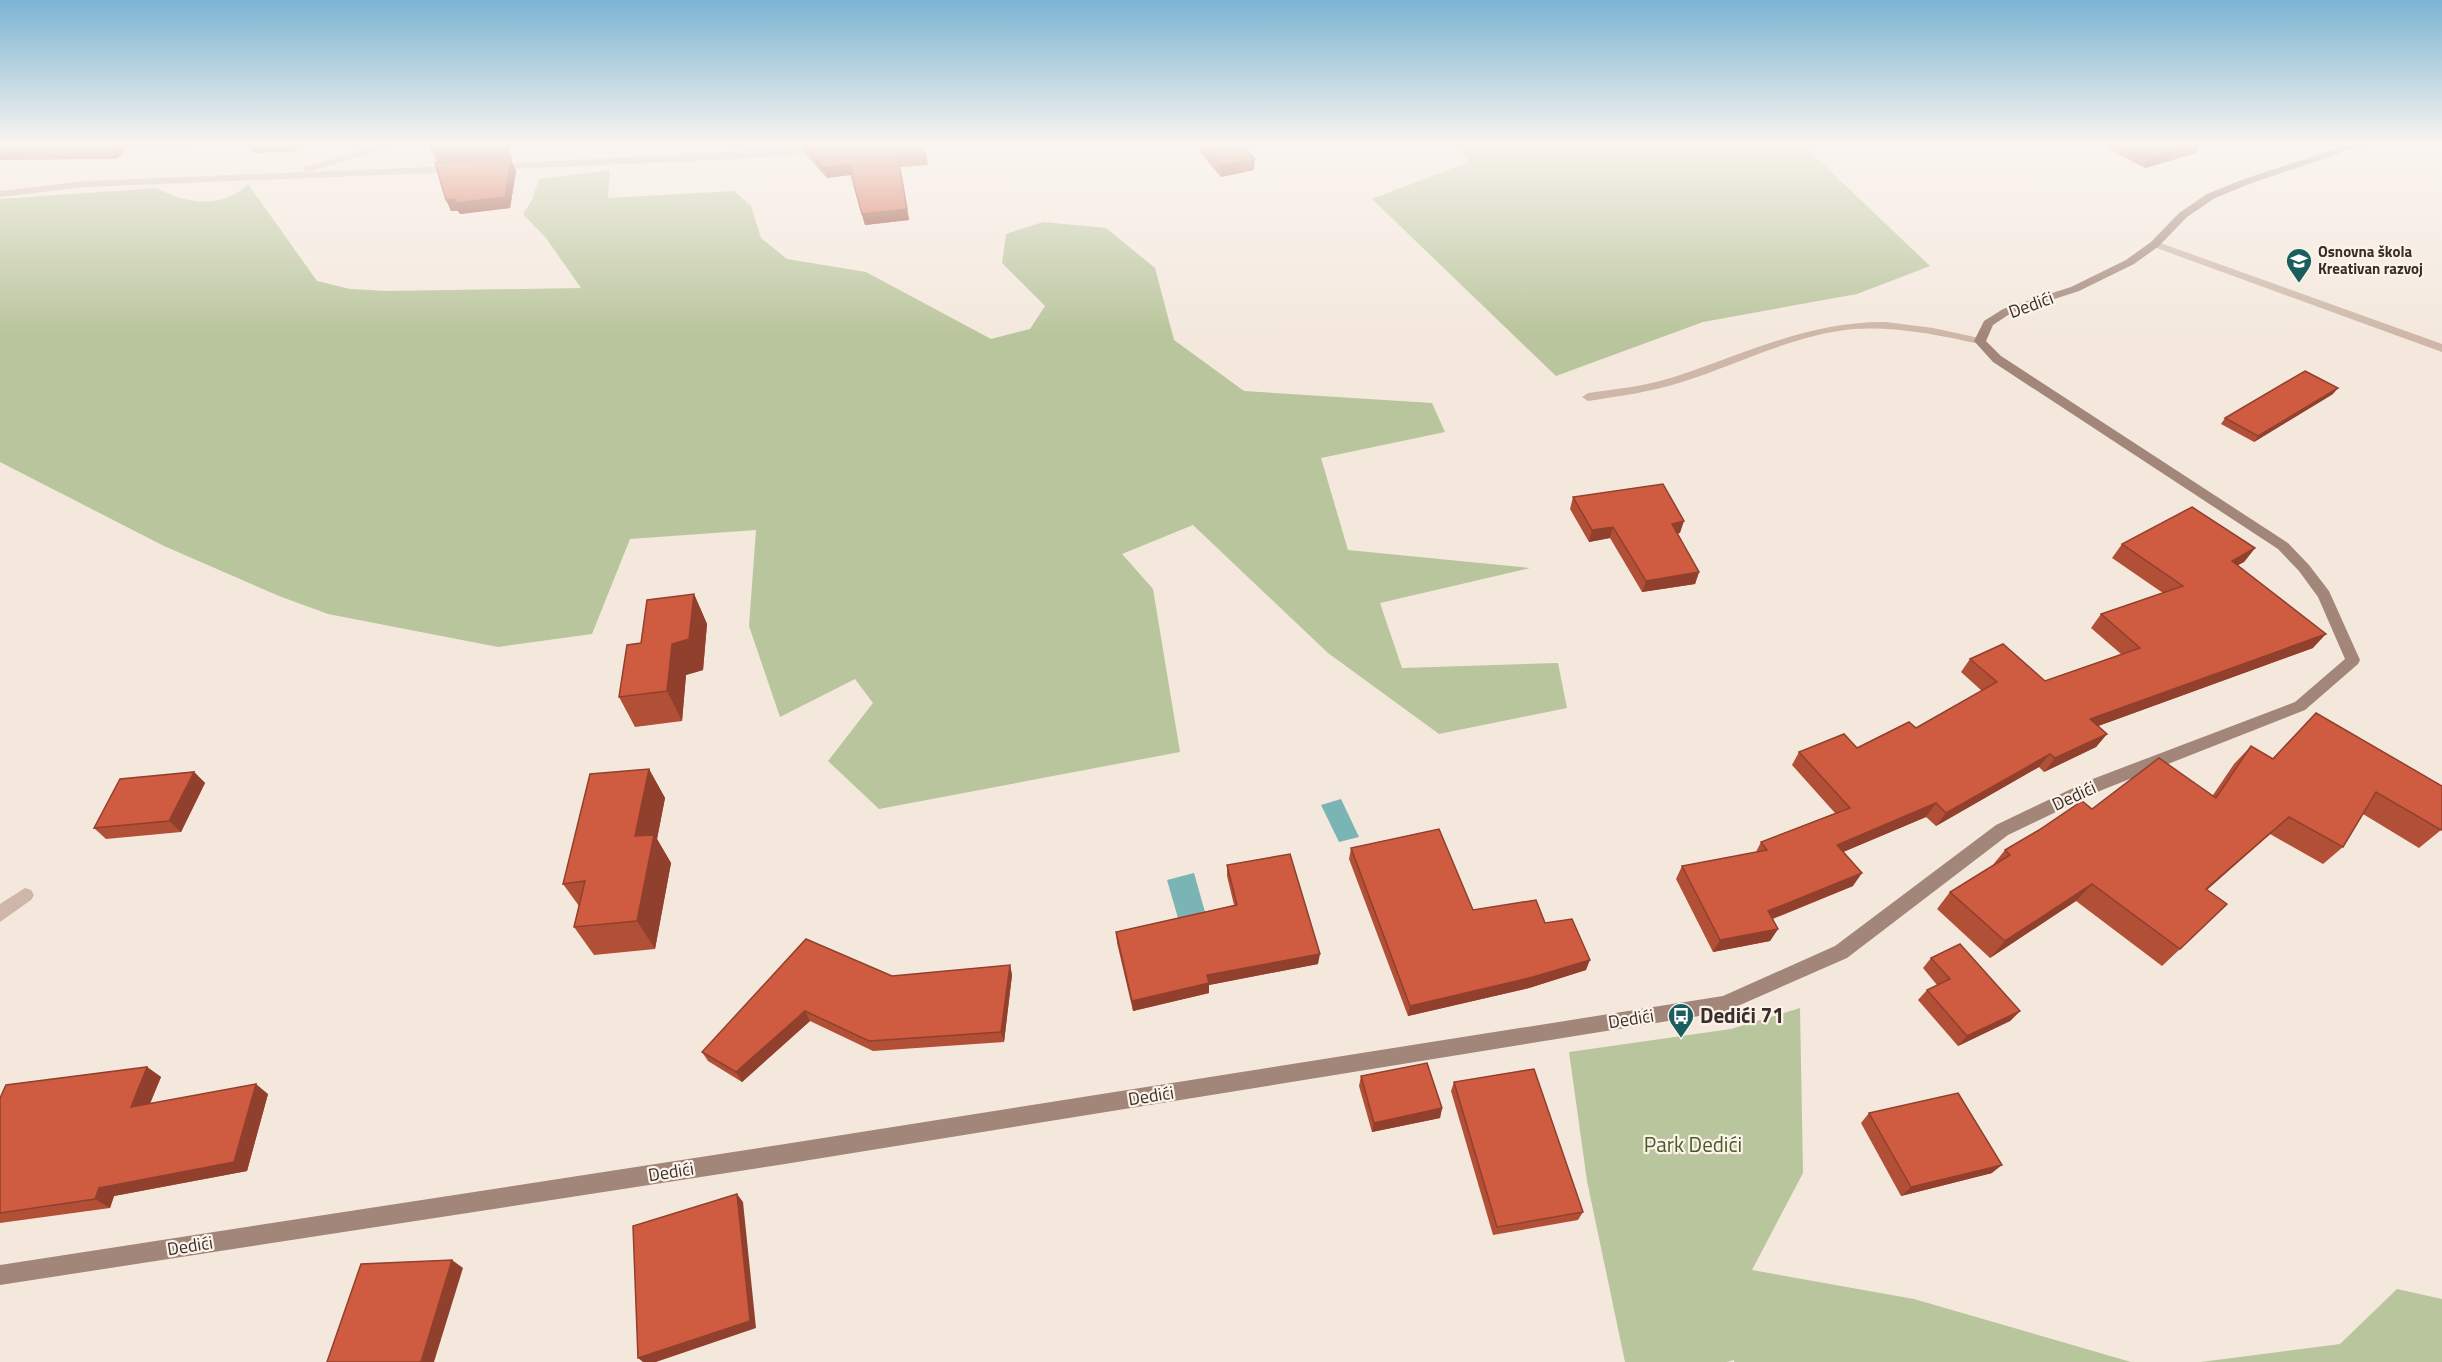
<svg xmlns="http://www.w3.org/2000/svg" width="2442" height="1362" viewBox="0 0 2442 1362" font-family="'Titillium Web',sans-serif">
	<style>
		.green { fill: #b9c59c }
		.water { fill: #7ab4b4 }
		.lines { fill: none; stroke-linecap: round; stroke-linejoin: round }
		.lane { fill: #ceb7a8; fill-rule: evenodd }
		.street { fill: #ceb7a8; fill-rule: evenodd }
		.secondary { fill: #a28679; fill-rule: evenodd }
		.wall { fill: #b24f37 }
		.shaded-wall { fill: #91402d }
		.building { fill: #cf5c40; stroke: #91402d; stroke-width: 1.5 }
		.labels { text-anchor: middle; stroke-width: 4.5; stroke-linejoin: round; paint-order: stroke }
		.far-poi-label { font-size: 15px; font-weight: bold; fill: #3a2d29; stroke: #fbf3ea; text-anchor: start }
		.street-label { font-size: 18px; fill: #3a2d29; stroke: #fbf3ea }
		.near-poi-label { font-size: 21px; font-weight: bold; fill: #3a2d29; stroke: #fbf3ea; text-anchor: start }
		.near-park-label { font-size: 21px; fill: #4b5a2a; stroke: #fbf3ea }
	</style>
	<rect width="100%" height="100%" fill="#f4e8dd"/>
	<g class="green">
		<polygon points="1457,144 1802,144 1930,266 1857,294 1703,322 1556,376 1372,199 1469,162"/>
		<path d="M610,170L608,198L734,191L751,206L761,238L787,259L866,272L991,339L1030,329L1045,306L1002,263L1006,234L1043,222L1106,228L1155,268L1174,340L1244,391L1432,403L1445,432L1321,458L1348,550L1530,568L1380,603L1402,668L1558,663L1567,708L1439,734L1328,653L1193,525L1122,554L1153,589L1180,752L879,809L828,761L873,703L855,679L780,717L749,626L756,530L630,539L592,634L498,647L328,614L279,596L164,546L0,462V199L157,188C184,204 224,209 248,184L317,281L350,289L388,291L581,288L546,238L523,214L532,200L539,179Z"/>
		<polygon points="1800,1008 1803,1173 1752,1270 1914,1299 2131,1362 1734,1362 1734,1360 1727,1362 1625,1362 1587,1181 1569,1052 1731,1029"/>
		<polygon points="2397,1289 2442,1299 2442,1362 2201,1362 2340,1344"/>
	</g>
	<g class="water">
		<polygon points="1341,799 1359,837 1339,842 1321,805"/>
		<polygon points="1194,873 1205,912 1178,918 1167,880"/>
	</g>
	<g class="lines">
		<g class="lane">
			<polygon points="2155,241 2442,344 2442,352 2151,246 2150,244"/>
			<path d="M1886,322L1933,328L1984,339L1986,341L1980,344C1939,335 1896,326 1853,329C1793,335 1739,364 1682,382C1651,392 1620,396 1588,401L1582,397L1588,393C1617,389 1646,386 1674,377C1745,354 1809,321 1886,322Z"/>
		</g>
		<g class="street">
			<polygon points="384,144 401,144 308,172 455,166 460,169 455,172 86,187 0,197 0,191 86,181 308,172 303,169 304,167"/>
			<polygon points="824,147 827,148 827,152 739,159 494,170 489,167 494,164"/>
			<polygon points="25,888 31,890 34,895 31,900 0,922 0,904"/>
		</g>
		<polygon class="secondary" points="2351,144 2367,144 2252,183 2215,198 2187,217 2159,246 2134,264 2079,291 2011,313 1993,325 1986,341 2001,356 2288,543 2309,565 2329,591 2360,660 2358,664 2305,710 2102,790 2008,835 1847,958 1724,1012 785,1164 0,1285 0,1265 785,1144 1723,996 1835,946 1996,825 2090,780 2295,702 2345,659 2318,597 2299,571 2278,549 1993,362 1974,341 1984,321 2003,309 2071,287 2126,260 2151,242 2179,213 2207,194 2244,179"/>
	</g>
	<g class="wall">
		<polygon points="0,144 200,144 199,145 131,146 116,159 0,160"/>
		<polygon points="248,144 300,144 294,152 253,153"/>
		<polygon points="507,144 513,160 511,160 516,171 510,208 460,214 458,211 451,211 437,163 432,152"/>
		<polygon points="796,144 921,144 926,155 928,165 900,167 909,220 865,225 854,188 852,175 827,178 807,156 804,145 798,146"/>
		<polygon points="1200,144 1241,144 1254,170 1221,177 1200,152"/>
		<polygon points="2111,144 2201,144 2196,153 2145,168 2109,149"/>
		<polygon points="2333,394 2254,442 2221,424 2225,418"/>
		<polygon points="1573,497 1680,533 1677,533 1699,572 1695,584 1642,592 1610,538 1589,542 1570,509"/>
		<polygon points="2122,544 2255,548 2244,562 2237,565 2313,648 2098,726 2107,734 2096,747 2044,772 2039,767 1936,826 1926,817 1843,852 1853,886 1773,919 1778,929 1770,941 1713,952 1676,879 1682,866 1756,852 1761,842 1835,813 1792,765 1799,752 1857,748 1916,728 1982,691 1961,672 1970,659 2045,681 2121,654 2091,628 2101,614 2163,593 2112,558"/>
		<polygon points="694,594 707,624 703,670 686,675 682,721 635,727 619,697 641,643"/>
		<polygon points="2316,713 2441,830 2419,848 2363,814 2343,847 2323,864 2270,834 2207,890 2180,949 2162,966 2076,901 1990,958 1937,909 1950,892 1992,866 2005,850 2092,809 2213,795 2234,764 2251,746 2272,759"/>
		<polygon points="649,769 665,798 657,839 671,863 655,949 594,955 574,927 579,906 563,884"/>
		<polygon points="194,772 205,783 181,832 106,839 94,828"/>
		<polygon points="1351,848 1473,910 1545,923 1586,970 1529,988 1408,1016 1349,859"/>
		<polygon points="1227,865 1318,964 1209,985 1209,993 1133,1011 1117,943 1116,932 1234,905 1227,876"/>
		<polygon points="1931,958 2020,1011 2010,1021 1958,1046 1918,1000 1927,990 1937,985 1923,968"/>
		<polygon points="1010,965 1012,975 1004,1042 873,1051 810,1021 742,1082 708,1061 702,1052 892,976"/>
		<polygon points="147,1067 161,1077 150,1103 268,1094 247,1171 114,1196 110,1208 0,1223 0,1098"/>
		<polygon points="1361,1076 1442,1108 1440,1118 1372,1132 1359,1086"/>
		<polygon points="1454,1082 1583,1212 1578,1220 1493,1235 1451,1091"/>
		<polygon points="1869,1113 1992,1173 1901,1196 1861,1123"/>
	</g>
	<g class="shaded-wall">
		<polygon points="113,144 130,144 131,146 116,159 109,148"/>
		<polygon points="290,144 300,144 294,152"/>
		<polygon points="2193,144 2201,144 2196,153 2145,168 2151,157"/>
		<polygon points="1255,159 1254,170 1221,177 1221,166"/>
		<polygon points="511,160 516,171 510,208 460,214 458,211 451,211 446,200 456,199"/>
		<polygon points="899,163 909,220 865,225 862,214"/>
		<polygon points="851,164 853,174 827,178 824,168"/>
		<polygon points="2338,388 2333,394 2254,442 2258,436"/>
		<polygon points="1684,521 1680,533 1668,536 1672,524"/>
		<polygon points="1613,527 1610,538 1589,542 1592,530"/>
		<polygon points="2255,548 2244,562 2220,575 2232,561"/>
		<polygon points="1699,572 1695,584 1642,592 1646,581"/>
		<polygon points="694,594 707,624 703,670 686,675 682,721 667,691 672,644"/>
		<polygon points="2326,634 2313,648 2079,733 2090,719"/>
		<polygon points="2107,734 2096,747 2044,772 2055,758"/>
		<polygon points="2050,754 2039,767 1936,826 1946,813"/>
		<polygon points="649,769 665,798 657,839 671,863 655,949 637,921 635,836"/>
		<polygon points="194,772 205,783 181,832 169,821"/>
		<polygon points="1936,803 1926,817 1829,858 1837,845"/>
		<polygon points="2289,817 2270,834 2188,906 2206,889"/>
		<polygon points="1862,873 1853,886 1761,923 1768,911"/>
		<polygon points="2092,884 2076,901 1990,958 2005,941"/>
		<polygon points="1778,929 1770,941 1713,952 1720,940"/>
		<polygon points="1320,954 1318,964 1209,985 1209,993 1133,1011 1132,1001 1207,975"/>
		<polygon points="1590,960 1586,970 1529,988 1408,1016 1410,1006"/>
		<polygon points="1010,965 1012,975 1004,1042 1001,1032"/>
		<polygon points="805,1011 810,1021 742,1082 736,1072"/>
		<polygon points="2020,1011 2010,1021 1958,1046 1967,1036"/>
		<polygon points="147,1067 161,1077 145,1116 131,1107"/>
		<polygon points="256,1084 268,1094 247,1171 114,1196 110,1208 95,1199 99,1188"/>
		<polygon points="1442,1108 1440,1118 1372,1132 1374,1123"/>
		<polygon points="2002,1165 1992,1173 1901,1196 1911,1187"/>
		<polygon points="737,1194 743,1202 756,1328 656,1362 643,1362 638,1358"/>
		<polygon points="452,1260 463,1268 434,1362 421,1362"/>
	</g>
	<g class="building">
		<polygon points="0,144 113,144 109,148 0,149"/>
		<polygon points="429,144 507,144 509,149 432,152"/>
		<polygon points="815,144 921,144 926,155 896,157 899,163 907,209 862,214 852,177 851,164 824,168 804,145"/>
		<polygon points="1202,144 1241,144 1255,159 1221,166"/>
		<polygon points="2127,144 2193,144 2151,157"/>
		<polygon points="511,160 505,197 455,203 456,199 446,200 435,163"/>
		<polygon points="2305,371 2338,388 2258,436 2225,418"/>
		<polygon points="1663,484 1684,521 1672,524 1699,572 1646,581 1613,527 1592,530 1573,497"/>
		<polygon points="2192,507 2255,548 2232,561 2326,634 2090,719 2107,734 2055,758 2050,754 1946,813 1936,803 1837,845 1862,873 1768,911 1778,929 1720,940 1682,866 1767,850 1761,842 1850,808 1799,752 1844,734 1857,748 1909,722 1916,728 1997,682 1970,659 2003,644 2045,681 2140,648 2101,614 2183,586 2122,544"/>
		<polygon points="694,594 689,639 672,644 667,691 619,697 627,645 641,643 647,600"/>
		<polygon points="2316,713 2442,786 2442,828 2441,830 2376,792 2343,847 2289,817 2206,889 2227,904 2180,949 2092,884 2005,941 1950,892 2010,855 2005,850 2039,830 2082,801 2092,809 2159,758 2216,798 2251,746 2273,759"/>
		<polygon points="649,769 635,836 654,835 637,921 574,927 585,881 563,884 590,774"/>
		<polygon points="194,772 169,821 94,828 120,779"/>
		<polygon points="1439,829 1473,910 1536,900 1545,923 1572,919 1590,960 1533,977 1410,1006 1351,848"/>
		<polygon points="1290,854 1320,954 1207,975 1209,983 1132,1001 1116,932 1237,905 1227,865"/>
		<polygon points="806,939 892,976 1010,965 1001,1032 869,1041 805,1011 736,1072 702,1052"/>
		<polygon points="1960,944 2020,1011 1967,1036 1927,990 1950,979 1931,958"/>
		<polygon points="1427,1063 1442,1108 1374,1123 1361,1076"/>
		<polygon points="147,1067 131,1107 256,1084 234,1162 99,1188 95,1199 0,1213 0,1098 6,1085"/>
		<polygon points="1534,1069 1583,1212 1497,1227 1454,1082"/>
		<polygon points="1958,1093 2002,1165 1911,1187 1869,1113"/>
		<polygon points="737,1194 750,1321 638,1358 633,1226"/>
		<polygon points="452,1260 421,1362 327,1362 361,1264"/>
	</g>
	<linearGradient id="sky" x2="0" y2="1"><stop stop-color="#7cb4d3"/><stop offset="0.43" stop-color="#faf5f0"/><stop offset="1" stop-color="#faf5f0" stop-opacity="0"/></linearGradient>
	<rect width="2442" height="335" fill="url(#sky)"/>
	<defs>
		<g id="school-pin" transform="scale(1.35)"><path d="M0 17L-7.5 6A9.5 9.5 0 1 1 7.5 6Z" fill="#1a5e5f" stroke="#fbf3ea"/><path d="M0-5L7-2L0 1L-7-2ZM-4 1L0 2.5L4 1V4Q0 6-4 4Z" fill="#fff"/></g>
		<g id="bus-pin" transform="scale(1.35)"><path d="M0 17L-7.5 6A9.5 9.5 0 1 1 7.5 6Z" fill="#1a5e5f" stroke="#fbf3ea"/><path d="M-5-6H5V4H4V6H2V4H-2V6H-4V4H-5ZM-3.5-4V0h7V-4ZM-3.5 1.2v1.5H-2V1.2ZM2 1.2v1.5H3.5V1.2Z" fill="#fff"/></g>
	</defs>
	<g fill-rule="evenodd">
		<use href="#school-pin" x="2299" y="261"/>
		<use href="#bus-pin" x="1681" y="1016"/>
	</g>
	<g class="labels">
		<g class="far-poi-label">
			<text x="2318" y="257">Osnovna škola<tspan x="2318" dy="17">Kreativan razvoj</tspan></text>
		</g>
		<g class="street-label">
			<text transform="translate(2031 305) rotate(-20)" y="6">Dedići</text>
			<text transform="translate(2074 796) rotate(-25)" y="6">Dedići</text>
			<text transform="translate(1631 1019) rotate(-9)" y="6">Dedići</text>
			<text transform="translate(1151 1096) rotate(-9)" y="6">Dedići</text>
			<text transform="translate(671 1172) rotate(-9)" y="6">Dedići</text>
			<text transform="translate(190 1246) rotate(-9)" y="6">Dedići</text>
		</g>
		<g class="near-poi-label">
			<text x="1700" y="1023">Dedići 71</text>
		</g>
		<g class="near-park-label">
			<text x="1693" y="1152">Park Dedići</text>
		</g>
	</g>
</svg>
